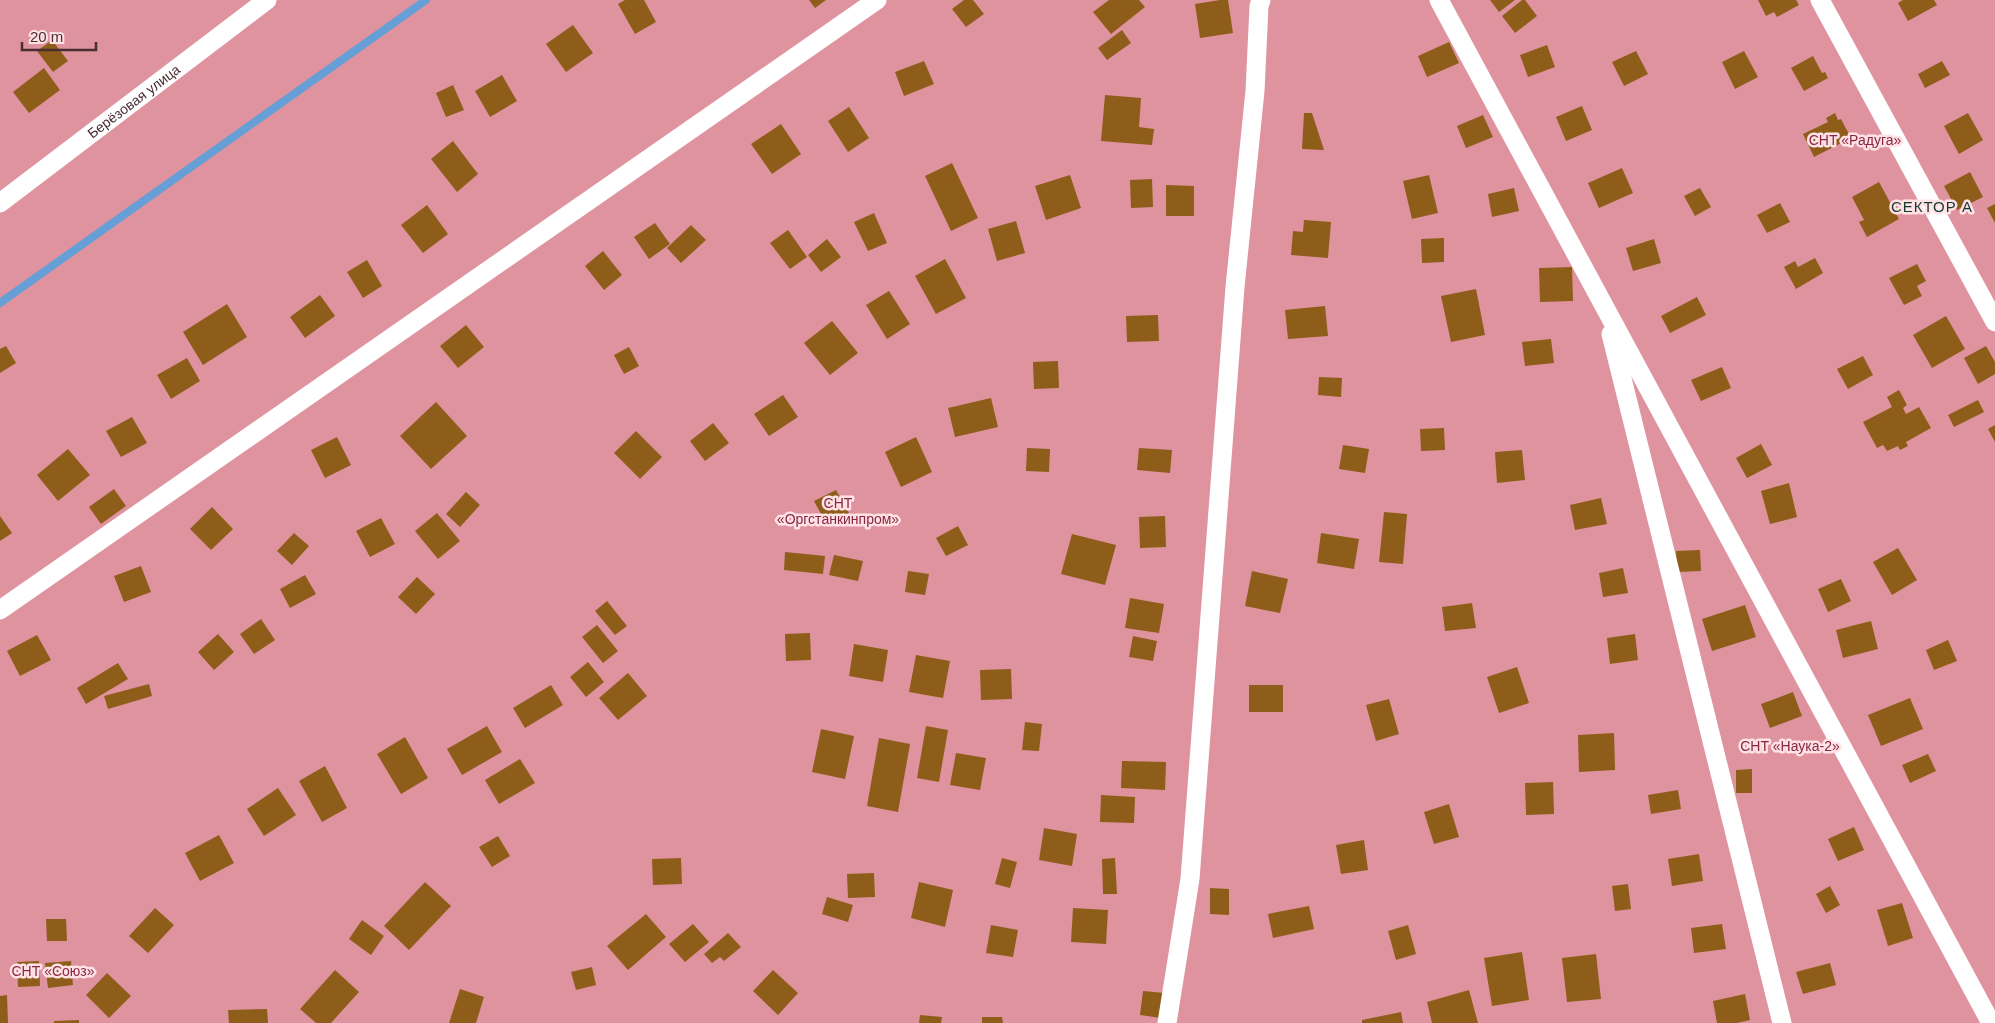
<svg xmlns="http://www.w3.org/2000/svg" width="1995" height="1023" viewBox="0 0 1995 1023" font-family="Helvetica,sans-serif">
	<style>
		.green { fill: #df939f }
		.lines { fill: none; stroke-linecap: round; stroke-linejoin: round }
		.stream { stroke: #669ed6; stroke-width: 8 }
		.building { fill: #8e5d1a }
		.street { stroke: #fff; stroke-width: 19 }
		.labels { text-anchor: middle; stroke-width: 5; stroke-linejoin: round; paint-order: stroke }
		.street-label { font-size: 14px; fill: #482d31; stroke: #ffe2e5 }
		.park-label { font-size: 14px; fill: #882740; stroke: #ffe2e5 }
		.neighbourhood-label { font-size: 15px; letter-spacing: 1px; fill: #163936; stroke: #ffe2e5 }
	</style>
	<rect width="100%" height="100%" fill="#fbd0d6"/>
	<rect class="green" x="0" y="0" width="1995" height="1023"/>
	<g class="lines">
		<polyline class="stream" points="0,303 426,0"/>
	</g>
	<g class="building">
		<polygon points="625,0 644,0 656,22 635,34 618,4"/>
		<polygon points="809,0 826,0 815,8"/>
		<polygon points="964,0 973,0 984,14 966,27 952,9"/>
		<polygon points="1109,0 1139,0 1145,7 1111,34 1093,12"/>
		<polygon points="1220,0 1228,0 1233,33 1200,38 1195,4"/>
		<polygon points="1490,0 1515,0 1499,12"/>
		<polygon points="1522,0 1525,0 1537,16 1515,33 1502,16"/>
		<polygon points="1758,0 1796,0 1799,5 1777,17 1774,12 1766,16"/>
		<polygon points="1903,0 1934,0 1937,5 1908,21 1898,3"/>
		<polygon points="573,25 593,53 566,72 546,44"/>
		<polygon points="1122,30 1131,43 1107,60 1098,48"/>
		<polygon points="52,40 68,61 53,72 37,51"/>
		<polygon points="1449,42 1459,63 1427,77 1418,56"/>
		<polygon points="1547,45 1555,67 1528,77 1520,55"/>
		<polygon points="1636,51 1648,74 1624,86 1612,62"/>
		<polygon points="1744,51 1758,77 1735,89 1722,62"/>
		<polygon points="1813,56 1822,73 1825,72 1828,78 1804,91 1791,68"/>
		<polygon points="924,61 934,84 904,96 895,72"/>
		<polygon points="1942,61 1950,75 1925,88 1918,74"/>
		<polygon points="44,68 60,90 29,113 13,92"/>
		<polygon points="502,75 517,101 490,117 475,91"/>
		<polygon points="453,85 464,110 446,117 436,93"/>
		<polygon points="1105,95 1141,98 1139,127 1154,129 1152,145 1101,141"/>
		<polygon points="1582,106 1592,130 1566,141 1556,117"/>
		<polygon points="849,107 869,138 848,152 828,121"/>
		<polygon points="1304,113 1312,113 1324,150 1302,149"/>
		<polygon points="1835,113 1838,120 1841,119 1851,138 1814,157 1803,134 1828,122 1826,118"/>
		<polygon points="1968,113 1983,140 1959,154 1944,126"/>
		<polygon points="1483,115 1493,137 1466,148 1457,126"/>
		<polygon points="781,124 801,154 772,174 751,144"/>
		<polygon points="453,141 478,174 457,192 431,159"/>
		<polygon points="952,163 978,218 951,231 925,176"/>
		<polygon points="1622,168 1633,193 1599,208 1588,183"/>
		<polygon points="1970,172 1983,197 1957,210 1944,186"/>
		<polygon points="1070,175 1081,208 1046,220 1035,186"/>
		<polygon points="1429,175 1438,213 1412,219 1403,181"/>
		<polygon points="1152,179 1153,207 1131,208 1130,180"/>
		<polygon points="1879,182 1899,219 1867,237 1859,222 1864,220 1852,197"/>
		<polygon points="1166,185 1194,186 1194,216 1166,216"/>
		<polygon points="1514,188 1519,211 1492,217 1488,194"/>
		<polygon points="1700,188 1711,207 1695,216 1684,196"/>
		<polygon points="1780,203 1790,222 1767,233 1757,215"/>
		<polygon points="1995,204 1995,223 1987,208"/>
		<polygon points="427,205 448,234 423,253 401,225"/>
		<polygon points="874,213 887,243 868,251 854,222"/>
		<polygon points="1304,220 1331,222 1328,258 1291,255 1293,231 1303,232"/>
		<polygon points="1016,221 1025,253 997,261 988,229"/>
		<polygon points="655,223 670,244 649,259 634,237"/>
		<polygon points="691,225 706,240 681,263 667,248"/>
		<polygon points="788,230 807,257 790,269 770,243"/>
		<polygon points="1444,238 1444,262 1422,263 1421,239"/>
		<polygon points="827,239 841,257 821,272 808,255"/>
		<polygon points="1654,239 1661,263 1633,271 1626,248"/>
		<polygon points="603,251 622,275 604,290 585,266"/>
		<polygon points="1815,258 1823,273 1796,289 1784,267 1795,261 1798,267"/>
		<polygon points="945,259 966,298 936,314 915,276"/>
		<polygon points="367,260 382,286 363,298 347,272"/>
		<polygon points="1917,264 1926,281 1917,286 1922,296 1904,305 1889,278"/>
		<polygon points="1572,267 1573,301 1540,302 1539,268"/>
		<polygon points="1476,289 1485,335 1451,342 1441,296"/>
		<polygon points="889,291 910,324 887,339 866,305"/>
		<polygon points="320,295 335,316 305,338 290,317"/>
		<polygon points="1697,297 1706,315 1670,333 1661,316"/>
		<polygon points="227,304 247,337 203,365 183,332"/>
		<polygon points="1325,306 1328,336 1288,339 1285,310"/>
		<polygon points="1158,315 1159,341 1127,342 1126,316"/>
		<polygon points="1946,316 1965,349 1932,368 1913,335"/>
		<polygon points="832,321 858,353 830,375 804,343"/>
		<polygon points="466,325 484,347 458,368 440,346"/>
		<polygon points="1551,339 1554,363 1525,366 1522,342"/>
		<polygon points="6,346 16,363 0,373 0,349"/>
		<polygon points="1986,346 1995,362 1995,374 1978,384 1964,358"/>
		<polygon points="629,347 639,366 624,374 614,355"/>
		<polygon points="1863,356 1873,375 1848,389 1837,369"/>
		<polygon points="187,358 200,381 171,399 157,375"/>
		<polygon points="1058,361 1059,388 1034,389 1033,362"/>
		<polygon points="1722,367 1731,388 1701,401 1691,380"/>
		<polygon points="1319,377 1342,378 1341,397 1318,395"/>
		<polygon points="1899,390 1907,405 1903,408 1906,414 1919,407 1931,428 1906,442 1908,446 1900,450 1898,446 1887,451 1883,445 1877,448 1863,422 1892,407 1887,397"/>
		<polygon points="783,395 798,417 769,436 754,414"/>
		<polygon points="991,398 998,427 955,437 948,408"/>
		<polygon points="1978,400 1984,412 1954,427 1948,415"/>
		<polygon points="436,402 467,436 431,469 400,436"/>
		<polygon points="132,417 147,443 121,457 106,431"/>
		<polygon points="713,423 729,443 705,461 690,441"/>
		<polygon points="1995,425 1995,442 1988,429"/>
		<polygon points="1444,428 1445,450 1421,451 1420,429"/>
		<polygon points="636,431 662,457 640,479 614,453"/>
		<polygon points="337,437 351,465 325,478 311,450"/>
		<polygon points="916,437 932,472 901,487 885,452"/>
		<polygon points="1761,444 1772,465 1747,478 1736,458"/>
		<polygon points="1343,445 1369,449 1365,473 1339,469"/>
		<polygon points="1027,448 1050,449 1049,472 1026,471"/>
		<polygon points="1139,448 1172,450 1170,473 1137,470"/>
		<polygon points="68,449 90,475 58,501 37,475"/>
		<polygon points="1522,450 1525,480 1497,483 1495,452"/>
		<polygon points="1789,483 1797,517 1770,524 1761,491"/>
		<polygon points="114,489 126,506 101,524 89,507"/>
		<polygon points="836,490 849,513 827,525 814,501"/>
		<polygon points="466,492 480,505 460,527 446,514"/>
		<polygon points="1601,498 1607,524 1575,530 1570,505"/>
		<polygon points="212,507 233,529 211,550 190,529"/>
		<polygon points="1384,512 1407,514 1403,564 1379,562"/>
		<polygon points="437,513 460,541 438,559 415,531"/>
		<polygon points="0,516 12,533 0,541"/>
		<polygon points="1165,516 1166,547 1140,548 1139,517"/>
		<polygon points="381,518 395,544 370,557 356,531"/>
		<polygon points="958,526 968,545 946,556 936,538"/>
		<polygon points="294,533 309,546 292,565 277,551"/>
		<polygon points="1321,533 1359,539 1354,569 1317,563"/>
		<polygon points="1072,534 1116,545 1105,585 1061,574"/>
		<polygon points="1898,548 1917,580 1892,595 1873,562"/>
		<polygon points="1700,550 1701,571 1677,572 1676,551"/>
		<polygon points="785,552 825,556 823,574 784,570"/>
		<polygon points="834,555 863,561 858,581 829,575"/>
		<polygon points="141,566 151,592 124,602 114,576"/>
		<polygon points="1623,568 1628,593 1603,597 1599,573"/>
		<polygon points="908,571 929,574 925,595 905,592"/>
		<polygon points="1252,571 1288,579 1280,613 1245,606"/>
		<polygon points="305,575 316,594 290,608 280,589"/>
		<polygon points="417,577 435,594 416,614 398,597"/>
		<polygon points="1841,579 1851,601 1828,612 1818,589"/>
		<polygon points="1130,598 1164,604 1159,633 1125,628"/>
		<polygon points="607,601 627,626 615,635 595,611"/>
		<polygon points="1472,603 1476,628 1445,631 1442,607"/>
		<polygon points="1745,605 1756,637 1712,651 1702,619"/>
		<polygon points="261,619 275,640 254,654 240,634"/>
		<polygon points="1871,621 1878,649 1843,658 1836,630"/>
		<polygon points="597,625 618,651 603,663 582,637"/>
		<polygon points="810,633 811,660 786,661 785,634"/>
		<polygon points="218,634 234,652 214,670 198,652"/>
		<polygon points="1635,634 1638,660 1610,664 1607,638"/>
		<polygon points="37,635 51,660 20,676 7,651"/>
		<polygon points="1133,636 1157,641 1153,661 1129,657"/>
		<polygon points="1948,640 1957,661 1934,670 1926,650"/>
		<polygon points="854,644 888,650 883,682 849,676"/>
		<polygon points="916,655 950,661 943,698 909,692"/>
		<polygon points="588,662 604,682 586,697 570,677"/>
		<polygon points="118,663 128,679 86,704 77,688"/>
		<polygon points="1517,667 1529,703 1499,713 1487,677"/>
		<polygon points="1011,669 1012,699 981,700 980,670"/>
		<polygon points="628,673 647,696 618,720 599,698"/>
		<polygon points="149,684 152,696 108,709 104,696"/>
		<polygon points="551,685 563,705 525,728 513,708"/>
		<rect x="1249" y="685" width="34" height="27"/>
		<polygon points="1793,692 1802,716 1770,728 1761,704"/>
		<polygon points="1910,698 1923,729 1881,746 1868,715"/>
		<polygon points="1389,699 1399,734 1376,741 1366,705"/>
		<polygon points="1025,722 1042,724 1039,751 1022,750"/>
		<polygon points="487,726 502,752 462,775 447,749"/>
		<polygon points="926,726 948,730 939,782 917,778"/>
		<polygon points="821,729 854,736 845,779 812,772"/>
		<polygon points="1614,733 1615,770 1579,772 1578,735"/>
		<polygon points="405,737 428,778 401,794 377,754"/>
		<polygon points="879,738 910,744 898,812 867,806"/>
		<polygon points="956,753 986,758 980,790 950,785"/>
		<polygon points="1928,754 1936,771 1910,783 1902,765"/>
		<polygon points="520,759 535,783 499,804 485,780"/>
		<polygon points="1122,761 1166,762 1165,790 1121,788"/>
		<polygon points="325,766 347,808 322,822 299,781"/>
		<polygon points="1752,769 1752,793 1736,793 1736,770"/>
		<polygon points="1553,782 1554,814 1526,815 1525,783"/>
		<polygon points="278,788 296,815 264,836 247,809"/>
		<polygon points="1678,790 1681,809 1651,814 1648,795"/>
		<polygon points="1101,795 1135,797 1134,823 1100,822"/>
		<polygon points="1449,804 1459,837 1434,844 1424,812"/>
		<polygon points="1854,827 1864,850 1838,861 1828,839"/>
		<polygon points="1044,828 1077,834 1072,866 1039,860"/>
		<polygon points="219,835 234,863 200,881 185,853"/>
		<polygon points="498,836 510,856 492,867 479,847"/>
		<polygon points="1364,840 1368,870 1341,874 1336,845"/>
		<polygon points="1699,854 1703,881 1672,886 1668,859"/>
		<polygon points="681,858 682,884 653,885 652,859"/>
		<polygon points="1002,858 1017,862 1010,888 995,884"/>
		<polygon points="1115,858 1117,894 1103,894 1102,859"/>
		<polygon points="874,873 875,897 848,898 847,874"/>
		<polygon points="425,882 451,906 409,950 384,926"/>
		<polygon points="919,882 953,890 945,927 911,918"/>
		<polygon points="1628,884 1631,909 1615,911 1612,886"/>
		<polygon points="1830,886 1840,905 1826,913 1816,894"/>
		<polygon points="1210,888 1229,889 1229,915 1210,914"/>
		<polygon points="827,897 853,905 848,922 822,914"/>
		<polygon points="1902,903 1913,938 1888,946 1877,910"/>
		<polygon points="1309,906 1314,929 1273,938 1268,914"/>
		<polygon points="155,908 174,925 148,953 129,936"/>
		<polygon points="1073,908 1108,910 1106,944 1071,942"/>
		<polygon points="646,914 666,937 628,970 607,946"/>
		<polygon points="46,919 66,919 67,941 47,941"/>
		<polygon points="362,920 384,936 371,955 349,939"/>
		<polygon points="693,924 709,942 685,962 669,944"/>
		<polygon points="1722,924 1726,949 1694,953 1691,928"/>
		<polygon points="991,925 1018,930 1013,957 986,953"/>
		<polygon points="1408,925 1416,954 1396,960 1388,931"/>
		<polygon points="728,933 741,947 724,961 720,957 712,963 704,954"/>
		<polygon points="1522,952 1529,1000 1492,1006 1484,958"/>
		<polygon points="1596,954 1601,999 1567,1002 1562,958"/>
		<polygon points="39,961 40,986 18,987 17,962"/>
		<polygon points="71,961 73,985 48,988 45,963"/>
		<polygon points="1830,963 1836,985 1803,994 1796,972"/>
		<polygon points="592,967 596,985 576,990 571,972"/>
		<polygon points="335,970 359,992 331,1023 316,1023 300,1009"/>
		<polygon points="773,970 798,993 778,1015 753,991"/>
		<polygon points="107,973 131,996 109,1018 86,995"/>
		<polygon points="460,989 484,997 476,1023 449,1023"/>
		<polygon points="1469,990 1478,1023 1432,1023 1427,1002"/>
		<polygon points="1143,991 1165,993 1161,1018 1140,1015"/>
		<polygon points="1745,994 1750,1020 1737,1023 1717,1023 1713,1001"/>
		<polygon points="7,995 8,1023 0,1023 0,996"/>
		<polygon points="267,1009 268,1023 229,1023 228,1010"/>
		<polygon points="1401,1012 1403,1023 1362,1023 1362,1020"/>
		<polygon points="920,1015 942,1017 941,1023 919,1023"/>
		<polygon points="982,1017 1002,1017 1003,1023 982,1023"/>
		<polygon points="79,1020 79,1023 54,1023 54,1021"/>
	</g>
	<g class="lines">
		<g class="street">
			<polyline points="1439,0 1991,1023"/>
			<polyline points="1820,0 1995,322"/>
			<path id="s1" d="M0,203L267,0"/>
			<polyline points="1611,334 1782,1023"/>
			<polyline points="0,610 877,0"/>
			<polyline points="1167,1023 1190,879 1235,287 1255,91 1259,6 1261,0"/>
		</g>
	</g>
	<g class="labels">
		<g class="street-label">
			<text dy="5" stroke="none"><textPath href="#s1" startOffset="168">Берёзовая улица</textPath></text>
		</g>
		<g class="park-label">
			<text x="1855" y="145">СНТ «Радуга»</text>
			<text x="838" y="508">СНТ<tspan x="838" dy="16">«Оргстанкинпром»</tspan></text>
			<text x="1790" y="751">СНТ «Наука-2»</text>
			<text x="53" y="976">СНТ «Союз»</text>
		</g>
		<g class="neighbourhood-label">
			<text x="1932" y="212">СЕКТОР А</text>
		</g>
	</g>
	<path d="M22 42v8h74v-8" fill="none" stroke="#482d31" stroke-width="2.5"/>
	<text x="30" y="42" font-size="15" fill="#482d31" stroke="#ffe2e5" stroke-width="4" paint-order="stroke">20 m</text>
</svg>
